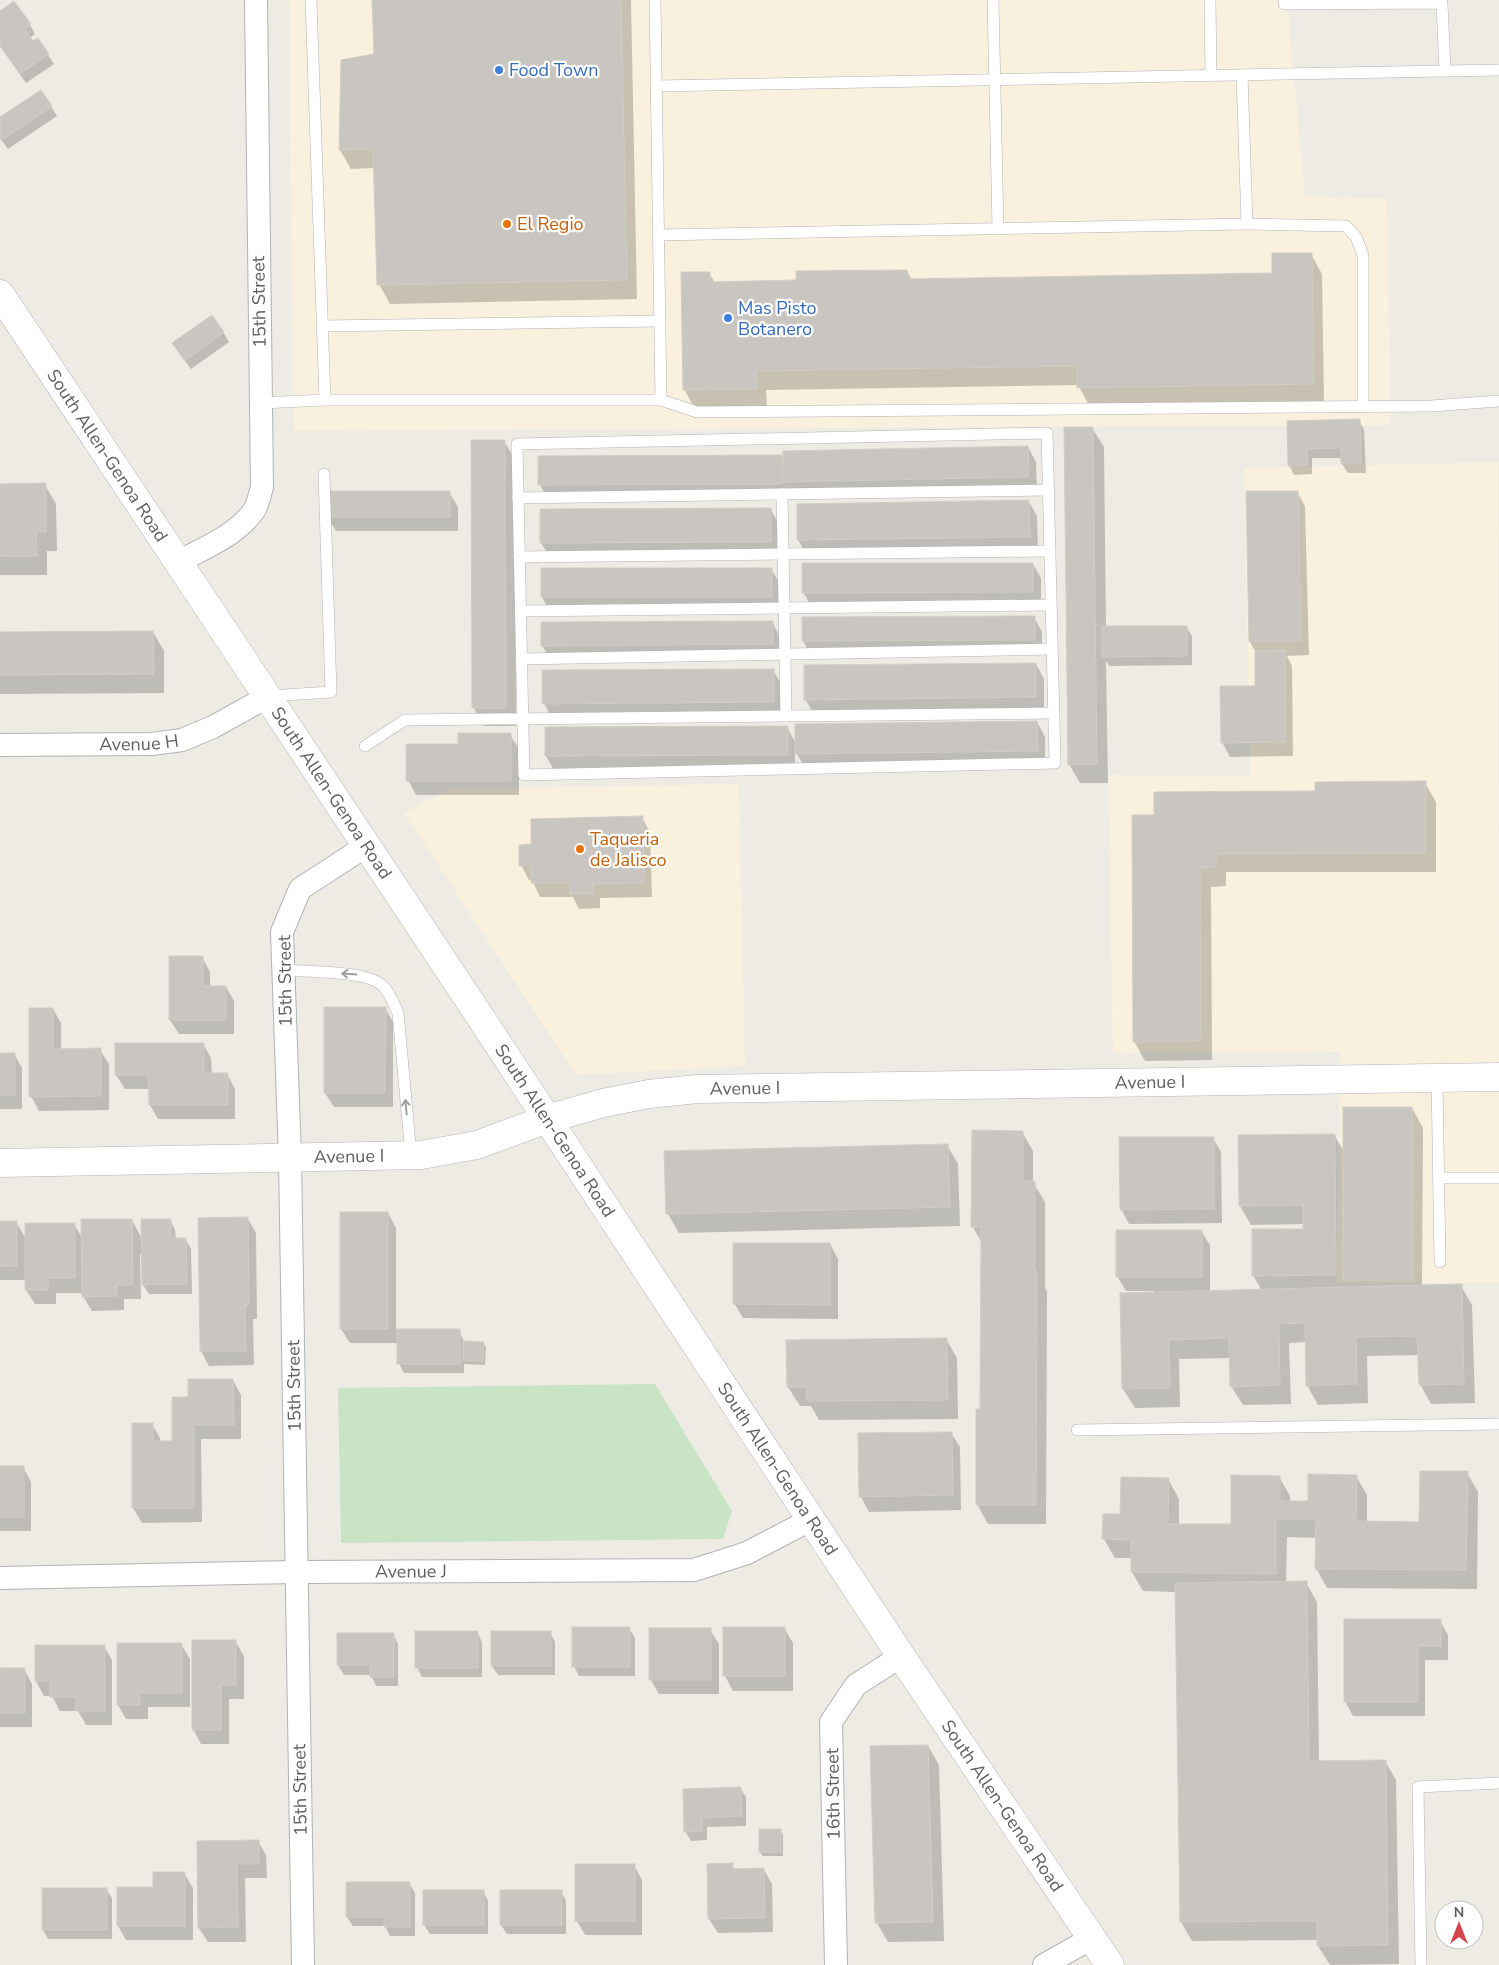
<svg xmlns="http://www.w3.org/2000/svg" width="1499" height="1965" viewBox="0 0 1499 1965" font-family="'Nunito Sans',sans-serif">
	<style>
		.commercial { fill: #faf0de }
		.green { fill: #c9e3c5 }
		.shadow { fill: #0003 }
		.building { fill: #c9c6c2; stroke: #d2ccc4 }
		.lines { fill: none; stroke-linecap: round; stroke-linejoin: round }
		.lane-casing { stroke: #b0b3b6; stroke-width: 12 }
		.street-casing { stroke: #b0b3b6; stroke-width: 24 }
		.secondary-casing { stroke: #b2b5b8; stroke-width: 29 }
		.lane { stroke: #fff; stroke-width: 11 }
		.street { stroke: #fff; stroke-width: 22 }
		.secondary { stroke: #fff; stroke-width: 28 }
		.oneway { stroke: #9ea0a2 }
		.shop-dot { fill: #3f7fe0; stroke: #fff; stroke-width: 2 }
		.food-dot { fill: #e8710a; stroke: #fff; stroke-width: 2 }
		.labels { text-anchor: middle; stroke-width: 4.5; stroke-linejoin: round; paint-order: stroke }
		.shop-label { font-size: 18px; fill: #366cbe; stroke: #fff; text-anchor: start }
		.food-label { font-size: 18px; fill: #c56008; stroke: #fff; text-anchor: start }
		.street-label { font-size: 18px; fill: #5d6164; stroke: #fff }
	</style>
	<rect width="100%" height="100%" fill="#eeebe5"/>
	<g class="commercial">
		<polygon points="289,0 1287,0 1305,196 1387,199 1391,425 293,431"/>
		<polygon points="1498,462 1499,1283 1337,1283 1340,1052 1113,1053 1108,775 1250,776 1244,468"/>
		<polygon points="739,784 745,1066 576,1075 404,813 450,789"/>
	</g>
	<polygon class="green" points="655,1384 732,1511 723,1539 341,1543 338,1388"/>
	<g class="shadow">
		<polygon points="373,0 631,0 637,299 390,304 379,284 374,168 351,169 340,150 375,55"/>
		<polygon points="0,13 30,25 35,34 30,38 33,43 38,40 54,64 26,83 0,45"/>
		<polygon points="41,91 57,116 8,149 0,138 0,119"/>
		<polygon points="1311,254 1322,274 1324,403 1090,407 1078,385 766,390 767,407 695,409 684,389 709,273 715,283 797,282 907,271 912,280 1274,275"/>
		<polygon points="223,332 229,342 191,369 179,353"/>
		<polygon points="1359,420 1364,430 1366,473 1348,473 1342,464 1342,458 1312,458 1312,474 1294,475 1289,465 1288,422"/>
		<polygon points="1092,428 1104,447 1106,627 1186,627 1192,636 1192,665 1109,666 1106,661 1108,783 1080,783 1069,764"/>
		<polygon points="504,441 515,460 516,726 484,726 473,707"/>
		<polygon points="1028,447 1036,462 1037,491 548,499 540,485 781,456 784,462"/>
		<polygon points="0,485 45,485 56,504 57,551 47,551 47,575 0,575"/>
		<polygon points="449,492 458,507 458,531 336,531 327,516"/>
		<polygon points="1297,492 1305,506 1309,655 1287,656 1292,666 1293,756 1230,757 1222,742 1257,687 1256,653 1250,642"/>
		<polygon points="1029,502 1037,516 1038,551 807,555 798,540 798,505"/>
		<polygon points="771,510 779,524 779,556 550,557 541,543"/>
		<polygon points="1033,564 1041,578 1041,606 812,607 803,592"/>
		<polygon points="542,569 771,569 780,584 780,612 550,612 542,597"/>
		<polygon points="1034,617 1042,632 1042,655 811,655 803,641"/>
		<polygon points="772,622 780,637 781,658 550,660 542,645"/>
		<polygon points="153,632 164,651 164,693 0,694 0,633"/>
		<polygon points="1036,664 1044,679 1044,712 814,714 805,699"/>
		<polygon points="773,670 781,684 782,717 552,718 544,703"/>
		<polygon points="1037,722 1045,737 1045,765 805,768 795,751 795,769 554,770 546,756 787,727 796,744"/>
		<polygon points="510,735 519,749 519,795 416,795 408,780"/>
		<polygon points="1425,783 1436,802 1436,872 1226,872 1226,886 1211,887 1212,1060 1145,1061 1134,1041 1155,816 1316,792"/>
		<polygon points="642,818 650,832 652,897 600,898 600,908 579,909 573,897 540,897 532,880 529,880 521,865 533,845"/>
		<polygon points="202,957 210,972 210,987 226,987 234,1001 234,1034 179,1034 170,1020"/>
		<polygon points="385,1008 393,1022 393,1107 334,1107 325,1093"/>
		<polygon points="53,1009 61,1023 61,1050 100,1050 109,1064 109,1110 39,1111 31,1096"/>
		<polygon points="203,1044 211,1058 212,1074 227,1074 235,1089 235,1119 158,1119 150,1105 150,1089 125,1089 116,1075"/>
		<polygon points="0,1054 14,1054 22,1068 22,1109 0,1109"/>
		<polygon points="1412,1108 1423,1128 1422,1287 1461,1286 1472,1305 1475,1403 1431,1404 1420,1384 1419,1355 1367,1356 1368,1403 1318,1405 1307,1385 1306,1342 1289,1343 1291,1404 1243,1405 1231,1386 1231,1358 1179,1359 1180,1407 1135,1408 1123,1389 1121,1294 1154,1293 1154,1291 1126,1291 1117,1276 1201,1231 1210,1245 1210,1292 1262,1291 1253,1275 1304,1230 1304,1224 1251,1225 1240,1206 1334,1135 1345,1153"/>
		<polygon points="1022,1132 1033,1151 1033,1182 1045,1202 1045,1288 1047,1291 1046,1524 988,1524 977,1504 982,1411 982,1243 973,1227"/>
		<polygon points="1213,1138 1221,1152 1222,1223 1129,1224 1121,1209"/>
		<polygon points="947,1145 958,1164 960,1226 679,1233 668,1214 666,1153"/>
		<polygon points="388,1213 396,1228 396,1330 459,1330 464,1342 483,1343 486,1347 485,1365 464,1364 464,1373 404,1373 399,1363 399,1343 350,1343 341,1329"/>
		<polygon points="199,1219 248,1219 256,1233 257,1319 253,1319 254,1365 209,1366 201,1351"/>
		<polygon points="132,1220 142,1239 170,1220 175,1230 176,1240 186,1240 191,1249 192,1294 149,1294 143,1285 143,1254 140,1254 141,1299 124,1299 124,1310 92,1311 83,1296 83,1293 56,1293 56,1304 35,1304 26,1290 26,1280 0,1280 0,1222 16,1222 26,1239 74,1224 83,1239"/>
		<polygon points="830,1244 838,1259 838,1319 743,1318 734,1303"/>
		<polygon points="946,1339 957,1358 958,1419 819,1420 811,1406 800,1406 788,1387"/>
		<polygon points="233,1380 241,1395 241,1439 201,1439 202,1522 142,1523 133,1508 133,1424 152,1424 160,1438 160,1443 174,1443 189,1398"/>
		<polygon points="951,1433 960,1447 961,1510 869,1512 861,1497 859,1435"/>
		<polygon points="0,1467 23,1467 31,1482 31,1531 0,1531"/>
		<polygon points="1467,1473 1478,1492 1477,1589 1327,1588 1316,1568 1317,1538 1287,1537 1286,1583 1306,1583 1317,1602 1319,1762 1385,1761 1396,1780 1399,1964 1330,1965 1318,1946 1318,1940 1192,1941 1181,1922 1176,1592 1143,1591 1132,1572 1132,1558 1115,1558 1104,1539 1122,1515 1168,1479 1179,1499 1179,1525 1232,1526 1279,1477 1290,1496 1290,1502 1309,1503 1356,1476 1367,1495 1367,1522 1420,1523"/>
		<polygon points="1440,1621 1448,1635 1448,1660 1425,1660 1425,1716 1353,1716 1345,1701"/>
		<polygon points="629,1628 635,1638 635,1676 579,1676 574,1666"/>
		<polygon points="725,1628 784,1628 793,1643 793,1691 733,1691 725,1676"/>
		<polygon points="710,1630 719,1644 719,1694 659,1694 651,1680"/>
		<polygon points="477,1632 482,1642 482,1677 422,1677 417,1667"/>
		<polygon points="550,1632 555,1642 555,1675 498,1675 492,1666"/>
		<polygon points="338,1634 393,1634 398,1644 398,1686 376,1686 371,1675 344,1675 338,1665"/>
		<polygon points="235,1641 244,1656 244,1699 229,1699 229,1744 201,1744 193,1729"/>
		<polygon points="181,1644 190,1659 190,1707 148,1707 148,1719 126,1719 118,1705"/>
		<polygon points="36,1646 104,1646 112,1660 112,1725 86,1725 78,1711 60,1711 52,1696 44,1696 36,1681"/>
		<polygon points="0,1669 24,1669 32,1684 32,1727 0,1727"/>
		<polygon points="928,1746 939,1765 944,1941 888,1942 877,1923"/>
		<polygon points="740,1788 746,1797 746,1826 707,1827 707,1840 691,1841 685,1831 684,1790"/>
		<polygon points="760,1830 780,1830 783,1835 783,1856 763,1856 760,1852"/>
		<polygon points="258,1841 266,1855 267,1878 245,1878 246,1942 208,1942 199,1928 198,1842"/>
		<polygon points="634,1865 642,1880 642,1935 585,1935 577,1921"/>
		<polygon points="732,1865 735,1870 764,1870 772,1884 773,1932 718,1933 709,1919"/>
		<polygon points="184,1873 193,1888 193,1940 126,1940 118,1926 155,1888"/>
		<polygon points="347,1883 409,1883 415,1893 415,1936 390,1936 385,1926 353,1926 347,1917"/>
		<polygon points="106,1889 112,1898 112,1939 48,1939 43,1930"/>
		<polygon points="424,1891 483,1891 488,1901 488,1934 430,1934 424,1925"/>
		<polygon points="501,1891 561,1891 566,1901 566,1934 507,1934 501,1925"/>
	</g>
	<g class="building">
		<polygon points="372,0 621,0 627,280 377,285 373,149 339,150 341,60 374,54"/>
		<polygon points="14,1 31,24 25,29 33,41 38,38 49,54 20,74 0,46 0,11"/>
		<polygon points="41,90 52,106 1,141 0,117"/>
		<polygon points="1272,253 1312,253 1314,384 1077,388 1077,366 756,371 756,389 683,390 681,272 710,272 710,282 796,280 796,271 907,270 908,279 1272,273"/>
		<polygon points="212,315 224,332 185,361 172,343"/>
		<polygon points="1360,419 1361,464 1341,464 1341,448 1307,449 1308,465 1288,466 1287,421"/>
		<polygon points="1064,427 1093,427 1097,764 1068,765"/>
		<polygon points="471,440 505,440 506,708 472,708"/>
		<polygon points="1028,446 1029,477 783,482 783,451"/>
		<polygon points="782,455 782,484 538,485 538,456"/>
		<polygon points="46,483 46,532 36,532 37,556 0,556 0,484"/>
		<rect x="326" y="491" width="124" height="26"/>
		<polygon points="1246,491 1298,491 1301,641 1249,642"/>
		<polygon points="1029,500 1030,537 797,540 797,504"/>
		<polygon points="771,508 771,542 540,543 540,509"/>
		<polygon points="802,563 1033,563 1033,592 802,593"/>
		<rect x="541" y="568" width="231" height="29"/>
		<polygon points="1035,616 1035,640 802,641 802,617"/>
		<polygon points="773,621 773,644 541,646 541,622"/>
		<polygon points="1102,626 1187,626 1187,656 1102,657"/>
		<polygon points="153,631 154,674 0,675 0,632"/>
		<polygon points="1285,650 1285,742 1221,743 1220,686 1255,686 1255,651"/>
		<polygon points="1036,663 1036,697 804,700 804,665"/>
		<polygon points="774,669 774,702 542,704 542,670"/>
		<polygon points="1037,721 1038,751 795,754 795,724"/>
		<polygon points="788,726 788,755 545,756 545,727"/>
		<polygon points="458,733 511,733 511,781 406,781 406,744 458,744"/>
		<polygon points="1426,781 1426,853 1216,854 1216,867 1200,868 1201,1041 1133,1042 1132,815 1154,815 1154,792 1315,791 1315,782"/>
		<polygon points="643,816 644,883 593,884 593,894 570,894 570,883 531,883 530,865 519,866 519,845 531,844 531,819"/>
		<polygon points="169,956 203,956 203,986 226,986 226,1020 169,1020"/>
		<polygon points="324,1007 386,1007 385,1093 324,1093"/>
		<polygon points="29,1008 53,1008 53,1049 101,1048 101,1096 29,1097"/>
		<polygon points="115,1043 204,1043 204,1073 228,1073 228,1105 149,1105 148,1075 115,1075"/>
		<rect x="0" y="1053" width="15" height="42"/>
		<rect x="1343" y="1107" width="69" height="173"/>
		<polygon points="972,1130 1023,1131 1023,1181 1035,1181 1035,1271 1037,1271 1036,1505 976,1505 976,1409 980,1409 981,1227 971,1227"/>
		<polygon points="1335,1134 1336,1275 1252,1276 1252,1229 1303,1229 1303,1205 1239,1206 1238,1135"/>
		<polygon points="1119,1137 1214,1137 1214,1209 1120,1210"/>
		<polygon points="948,1144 950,1207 666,1214 664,1151"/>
		<rect x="340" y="1212" width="48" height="117"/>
		<polygon points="248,1217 249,1305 245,1305 246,1351 200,1351 198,1218"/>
		<polygon points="81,1219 132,1219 133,1285 117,1285 117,1296 82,1297"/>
		<polygon points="141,1219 171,1219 171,1238 186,1238 187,1284 142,1285"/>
		<rect x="0" y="1221" width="17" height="45"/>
		<polygon points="25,1223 75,1223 75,1278 48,1278 48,1290 25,1290"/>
		<rect x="1116" y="1230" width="86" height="47"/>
		<polygon points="733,1243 830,1243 830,1305 733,1304"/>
		<polygon points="1462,1284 1464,1384 1419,1385 1417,1336 1356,1337 1357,1384 1306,1386 1305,1323 1279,1324 1280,1385 1230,1387 1229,1338 1169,1340 1170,1388 1122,1389 1120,1293"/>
		<rect x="397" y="1329" width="63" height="35"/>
		<polygon points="947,1338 948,1400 807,1401 806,1387 787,1387 786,1340"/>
		<polygon points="463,1341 484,1342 483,1361 463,1360"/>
		<polygon points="188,1379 233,1379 234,1425 194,1425 194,1508 132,1508 132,1423 153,1423 153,1441 172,1441 172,1397 188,1397"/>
		<polygon points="952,1432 953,1495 859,1497 858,1433"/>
		<rect x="0" y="1466" width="24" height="51"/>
		<polygon points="1420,1471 1468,1471 1466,1570 1315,1569 1316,1519 1276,1519 1276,1574 1131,1572 1131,1540 1102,1539 1103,1514 1120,1514 1121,1477 1169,1478 1168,1524 1231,1524 1231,1475 1280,1476 1280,1501 1308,1501 1308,1474 1357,1475 1356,1521 1419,1522"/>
		<polygon points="1307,1581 1309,1761 1386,1760 1388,1945 1317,1946 1317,1921 1180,1922 1175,1583"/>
		<polygon points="1344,1619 1441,1619 1441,1646 1418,1646 1418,1702 1344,1702"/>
		<rect x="572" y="1627" width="58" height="40"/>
		<rect x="723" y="1627" width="62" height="49"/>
		<rect x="649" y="1628" width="62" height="52"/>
		<rect x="415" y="1631" width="63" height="37"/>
		<rect x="491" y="1631" width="60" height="35"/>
		<polygon points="337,1633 394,1633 394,1677 370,1677 370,1665 337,1665"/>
		<polygon points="192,1640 236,1640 236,1685 221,1685 221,1730 192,1730"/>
		<polygon points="117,1643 182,1643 182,1693 140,1693 140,1705 117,1705"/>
		<polygon points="35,1645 105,1645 105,1711 76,1711 76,1697 50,1697 50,1681 35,1681"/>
		<rect x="0" y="1668" width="25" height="45"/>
		<polygon points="928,1745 933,1922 875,1923 870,1746"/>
		<polygon points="741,1787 742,1816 702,1818 703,1831 684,1832 683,1789"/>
		<rect x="759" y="1829" width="22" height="23"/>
		<polygon points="259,1840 259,1864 237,1864 238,1927 198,1928 197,1841"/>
		<polygon points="733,1863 733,1869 764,1868 765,1918 708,1919 707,1864"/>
		<rect x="575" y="1864" width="60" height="57"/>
		<polygon points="153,1872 185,1872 185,1926 117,1926 117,1887 153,1887"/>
		<polygon points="346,1882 410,1882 410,1927 384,1927 384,1917 346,1917"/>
		<rect x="42" y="1888" width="65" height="42"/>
		<rect x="423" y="1890" width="61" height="35"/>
		<rect x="500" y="1890" width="62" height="35"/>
	</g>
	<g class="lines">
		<g class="lane-casing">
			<g id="lane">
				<polyline points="311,0 325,400"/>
				<polyline points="655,0 661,400"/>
				<polyline points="993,0 998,229"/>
				<polyline points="1210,0 1211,75"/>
				<polyline points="1284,0 1284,4 1442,3 1445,71"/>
				<polyline points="656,86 1499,70"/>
				<polyline points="1247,224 1346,226 1356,237 1363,255 1363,406"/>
				<polyline points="659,235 1247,224 1242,75"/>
				<polyline points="322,326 660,321"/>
				<polyline points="261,403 325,400 661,400 697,412 1431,406 1499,401"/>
				<polygon points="1047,433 1055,763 524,775 517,444"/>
				<polyline points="782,494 786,716"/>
				<polyline points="518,498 1049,490"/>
				<polyline points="519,557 1050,551"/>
				<polyline points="520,611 1051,605"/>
				<polyline points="521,659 1052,649"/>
				<polyline points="269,696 331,692 324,474"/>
				<polyline points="365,746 405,720 1054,713"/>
				<path d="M283,970C306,972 367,970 383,986C390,993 394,1004 398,1013L411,1155"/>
				<polyline points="1437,1078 1440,1262"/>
				<polyline points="1439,1178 1499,1178"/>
				<polyline points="1077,1430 1499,1424"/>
				<polyline points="1421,1965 1418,1787 1499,1783"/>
			</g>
		</g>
		<g class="street-casing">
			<g id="street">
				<path d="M178,562C204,548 238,535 255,509C258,503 260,494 262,487L256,0"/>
				<path id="s1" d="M0,745L152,744L182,740L213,727L267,697"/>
				<path id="s2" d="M0,1578L297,1572L694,1570L747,1553L812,1519"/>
				<polyline points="303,1965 290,1158 282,932 300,889 366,846"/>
				<polyline points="836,1965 831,1722 856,1685 901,1656"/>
				<polyline points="1044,1965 1092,1938"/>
			</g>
		</g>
		<g class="secondary-casing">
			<g id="secondary">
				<path id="s3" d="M0,294L467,997L901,1656L1110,1965"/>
				<path id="s4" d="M0,1163L421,1155L477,1145L547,1119L603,1103L649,1094L697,1089L1499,1077"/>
			</g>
		</g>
		<use href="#lane" class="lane"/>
		<use href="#street" class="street"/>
		<use href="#secondary" class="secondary"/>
	</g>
	<defs><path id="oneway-shaft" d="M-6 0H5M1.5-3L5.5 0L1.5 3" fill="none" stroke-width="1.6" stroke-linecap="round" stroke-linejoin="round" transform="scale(1.25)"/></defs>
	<g class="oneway">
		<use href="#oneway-shaft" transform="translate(349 974) rotate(-176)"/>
		<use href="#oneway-shaft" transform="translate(406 1107) rotate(-95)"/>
	</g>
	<g class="shop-dot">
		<circle cx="499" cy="70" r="5"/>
		<circle cx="728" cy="318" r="5"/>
	</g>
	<g class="food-dot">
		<circle cx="507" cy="224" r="5"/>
		<circle cx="580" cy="849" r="5"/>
	</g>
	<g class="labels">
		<g class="shop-label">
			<text x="509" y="76">Food Town</text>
			<text x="738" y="314">Mas Pisto<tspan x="738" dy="21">Botanero</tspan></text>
		</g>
		<g class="food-label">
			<text x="517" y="230">El Regio</text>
			<text x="590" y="845">Taqueria<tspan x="590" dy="21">de Jalisco</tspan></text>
		</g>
		<g class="street-label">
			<text transform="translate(259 302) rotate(-91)" y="6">15th Street</text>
			<text dy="6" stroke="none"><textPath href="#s3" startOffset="194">South Allen-Genoa Road</textPath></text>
			<text dy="6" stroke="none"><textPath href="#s1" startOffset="139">Avenue H</textPath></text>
			<text dy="6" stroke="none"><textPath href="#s3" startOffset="599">South Allen-Genoa Road</textPath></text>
			<text transform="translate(285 981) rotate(-91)" y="6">15th Street</text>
			<text dy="6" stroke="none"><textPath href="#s4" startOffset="1159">Avenue I</textPath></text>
			<text dy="6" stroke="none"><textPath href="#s4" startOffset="754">Avenue I</textPath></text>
			<text dy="6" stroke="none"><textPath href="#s3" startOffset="1004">South Allen-Genoa Road</textPath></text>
			<text dy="6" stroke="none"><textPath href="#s4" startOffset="349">Avenue I</textPath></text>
			<text transform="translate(294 1386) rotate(-91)" y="6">15th Street</text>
			<text dy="6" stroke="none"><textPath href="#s3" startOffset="1409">South Allen-Genoa Road</textPath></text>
			<text dy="6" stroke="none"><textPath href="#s2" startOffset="411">Avenue J</textPath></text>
			<text transform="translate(300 1790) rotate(-91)" y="6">15th Street</text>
			<text transform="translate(833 1794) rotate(-91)" y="6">16th Street</text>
			<text dy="6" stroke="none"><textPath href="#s3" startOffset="1814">South Allen-Genoa Road</textPath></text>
		</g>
	</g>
	<g transform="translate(1459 1925)"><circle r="24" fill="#ffffff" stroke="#bec0c1"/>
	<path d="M0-4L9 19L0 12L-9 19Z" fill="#d7434c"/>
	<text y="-8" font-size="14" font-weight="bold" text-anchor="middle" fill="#5d6164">N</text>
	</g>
</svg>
